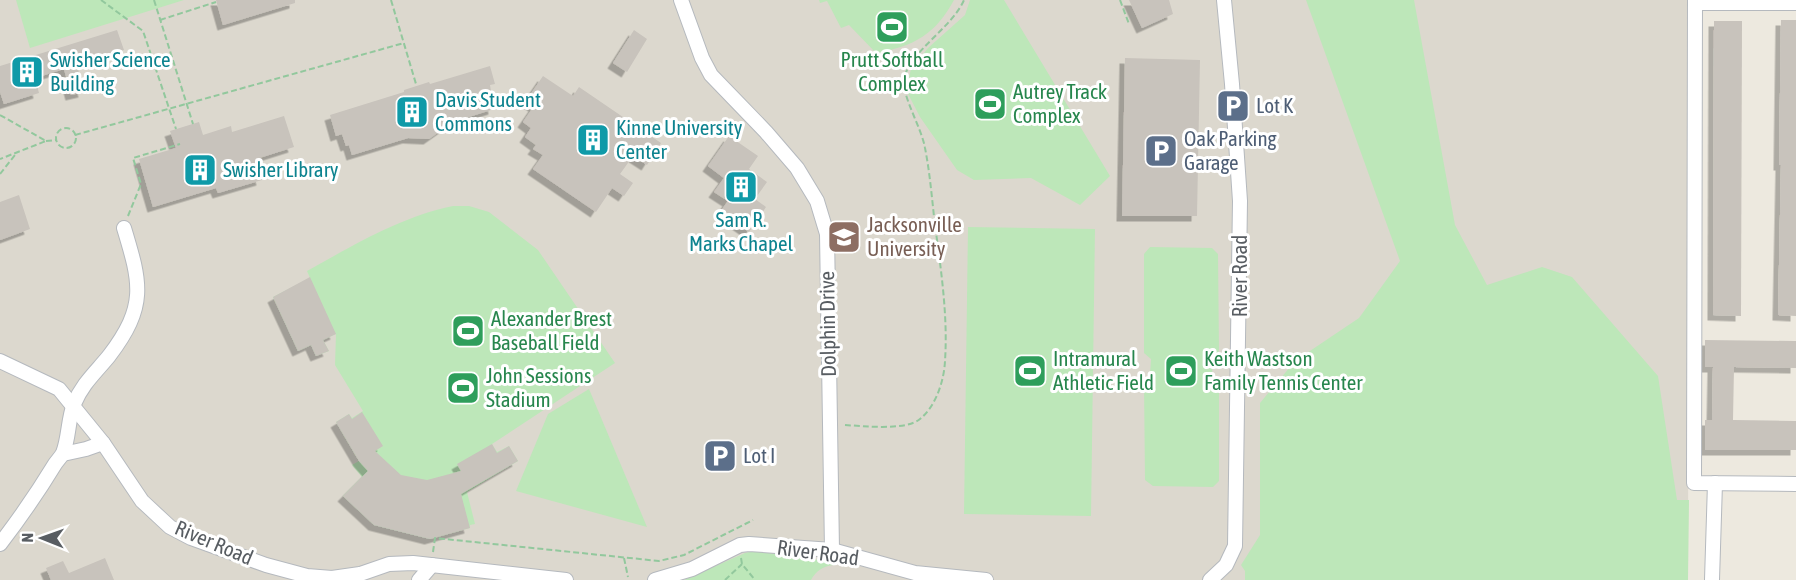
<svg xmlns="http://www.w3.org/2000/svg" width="1796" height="580" viewBox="0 0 1796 580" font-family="'Asap Condensed',sans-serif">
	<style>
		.education { fill: #dcd8ce }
		.green { fill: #bde7b9 }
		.building { fill: #c8c3bc; filter: url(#shadow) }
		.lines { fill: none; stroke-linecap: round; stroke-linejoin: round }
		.minor-casing { stroke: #b5b9be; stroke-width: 16 }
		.path { stroke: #92c89d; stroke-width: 2; stroke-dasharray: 6 3; stroke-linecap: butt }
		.minor { stroke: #fff; stroke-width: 14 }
		.labels { text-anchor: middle; stroke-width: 6; stroke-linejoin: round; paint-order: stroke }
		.culture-label { font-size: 21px; fill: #0d838f; stroke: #fff; text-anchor: start }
		.leisure-label { font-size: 21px; fill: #27864d; stroke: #fff; text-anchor: start }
		.service-label { font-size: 21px; fill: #4e5e75; stroke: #fff; text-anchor: start }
		.education-label { font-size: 21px; fill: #785e54; stroke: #fff; text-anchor: start }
		.street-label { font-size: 21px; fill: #585d62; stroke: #fff }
	</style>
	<defs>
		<filter id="shadow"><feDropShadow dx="-5.5" dy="5.5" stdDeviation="0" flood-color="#0004"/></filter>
	</defs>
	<rect width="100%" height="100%" fill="#ede9df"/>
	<polygon class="education" points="0,0 1689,0 1688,580 0,580"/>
	<g class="green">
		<polygon points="16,0 184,0 30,48"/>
		<path d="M819,0H954C935,35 914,46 876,53L849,25L841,28L827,1L820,3Z"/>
		<polygon points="970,0 1004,0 1110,176 1080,205 1031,178 974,180 957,170 920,117 906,90 911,69 928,48 965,15"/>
		<polygon points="1306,0 1414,0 1455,225 1487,285 1542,267 1572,277 1658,376 1677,500 1689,500 1688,580 1245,580 1245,571 1241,565 1260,535 1260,403 1295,361 1359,318 1400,261"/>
		<path d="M453,206H469L489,212L538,250L615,363L492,444L497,452L509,446L518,461L467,492L475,524L470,525V528L430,539L374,525L343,496L362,477L352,465L359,461L336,422L349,414L352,418L363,411L335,365L336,334L323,340L329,351L316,356L311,345L298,351L273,297L310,278L307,271C354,245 400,217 453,206Z"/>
		<polygon points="968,227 1095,229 1091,516 964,514"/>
		<polygon points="1150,247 1212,248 1218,254 1219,351 1213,357 1212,375 1219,382 1219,481 1213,487 1153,486 1145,480 1144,383 1150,375 1151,359 1144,353 1144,254"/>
		<polygon points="589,389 647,527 516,491 548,414"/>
		<path d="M754,551L834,562V565C823,566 816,571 811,580H684L745,553Z"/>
	</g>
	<g class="building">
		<polygon points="216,0 295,0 295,3 223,25"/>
		<polygon points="1129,0 1169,0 1173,14 1142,28"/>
		<polygon points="1781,20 1796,20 1796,316 1778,315 1781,165 1779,165"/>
		<polygon points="1714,21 1742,21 1741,316 1713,315"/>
		<polygon points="117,30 124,50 77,65 84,92 71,95 64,69 35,78 39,93 4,104 0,92 0,66"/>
		<polygon points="634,30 647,39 627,72 613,63"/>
		<polygon points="1125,58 1200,60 1197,216 1122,216"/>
		<polygon points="490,66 495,84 490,85 494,109 453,122 429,139 408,138 352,155 349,145 346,146 342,134 336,136 330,115 404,92 404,90 429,82 430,84"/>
		<polygon points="543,76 573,96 579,87 661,143 647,165 633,156 620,174 633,183 624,196 612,188 596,212 533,169 543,155 533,149 536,145 525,137 531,128 523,122 534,106 526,101"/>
		<polygon points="284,116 294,147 256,159 262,180 218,193 216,188 153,207 139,159 176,148 170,131 199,122 203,135 231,126 232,132"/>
		<polygon points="729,136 758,156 749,169 767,182 755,199 766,207 749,232 720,212 728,201 714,192 724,178 708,166"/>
		<polygon points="19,195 30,229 0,240 0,202"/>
		<polygon points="310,277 336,334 323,340 329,351 316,356 311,345 298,351 273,297"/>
		<polygon points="1705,340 1796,341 1796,368 1734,367 1733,420 1796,421 1796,450 1705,450 1705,420 1712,420 1713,367 1705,367"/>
		<polygon points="362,412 383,446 375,451 401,475 427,480 461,471 457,464 492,444 497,453 509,446 518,461 461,494 470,528 430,539 374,525 343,496 368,471 359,461 336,422 349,414 352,419"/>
		<polygon points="105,558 114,580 51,580 46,568 63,561 69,573"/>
	</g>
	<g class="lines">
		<g class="minor-casing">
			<g id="minor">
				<polyline points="681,0 702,58 711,75 766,132 797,168 817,201 827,234 832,550"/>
				<polyline points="1695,0 1694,483 1796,484"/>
				<polyline points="1695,3 1796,3"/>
				<polyline points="0,361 59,389 103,443 142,501 170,527 191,538 266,565 307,576 332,578 360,574 389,564 413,563 566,580"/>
				<polyline points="63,454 86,449 103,443"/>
				<path d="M0,544C20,518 38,492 55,464C57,461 61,457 63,453C69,438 68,419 74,404C82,384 96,372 109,356C147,306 141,284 124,228"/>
				<polyline points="419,580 432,565"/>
				<polyline points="655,580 692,569 740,545 749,544 832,550 915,573 986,580"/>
				<polyline points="1210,580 1226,565 1235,546 1240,201 1232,84 1224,0"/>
				<polyline points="1712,580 1715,483"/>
			</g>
		</g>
		<g class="path">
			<polyline points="101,0 143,31 176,129"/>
			<polyline points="154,0 193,124"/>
			<polyline points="391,0 416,84"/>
			<polyline points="1120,0 1129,24"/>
			<polyline points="160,20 216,2"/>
			<polyline points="0,115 46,141 0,159"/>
			<circle cx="66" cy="138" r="10"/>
			<polyline points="75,135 404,43"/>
			<polyline points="46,141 56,140"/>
			<polyline points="0,174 15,155"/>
			<polyline points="128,216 141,184 133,158 180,144"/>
			<path d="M845,425C863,426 906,431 920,419C936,406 944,381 945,361C948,316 941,270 935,225C932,200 930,173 925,148C922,129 901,94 904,79C909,52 952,28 964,0"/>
			<polyline points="433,552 435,538 659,561 684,555 753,520"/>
			<polyline points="624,558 628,577"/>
			<polyline points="741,558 742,564 755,580"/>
			<polyline points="725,580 742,564"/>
		</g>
		<use href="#minor" class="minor"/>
	</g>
	<defs>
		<g id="stadium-square" transform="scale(1.725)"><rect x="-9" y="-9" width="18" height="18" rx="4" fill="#2e9e5b" stroke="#fff"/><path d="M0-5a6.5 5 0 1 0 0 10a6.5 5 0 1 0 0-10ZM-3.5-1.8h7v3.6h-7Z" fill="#fff"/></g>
		<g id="building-square" transform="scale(1.725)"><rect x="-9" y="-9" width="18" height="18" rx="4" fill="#0f9aa8" stroke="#fff"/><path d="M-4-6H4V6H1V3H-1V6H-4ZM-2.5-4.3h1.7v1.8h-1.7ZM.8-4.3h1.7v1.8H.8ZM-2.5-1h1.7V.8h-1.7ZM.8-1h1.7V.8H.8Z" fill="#fff"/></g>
		<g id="parking-square" transform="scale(1.725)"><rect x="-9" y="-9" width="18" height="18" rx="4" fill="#5c6f8a" stroke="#fff"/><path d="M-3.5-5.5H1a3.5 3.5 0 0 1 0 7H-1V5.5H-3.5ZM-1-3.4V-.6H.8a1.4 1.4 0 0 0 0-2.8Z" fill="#fff"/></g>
		<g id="university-square" transform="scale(1.725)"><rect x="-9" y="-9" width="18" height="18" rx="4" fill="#8d6e63" stroke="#fff"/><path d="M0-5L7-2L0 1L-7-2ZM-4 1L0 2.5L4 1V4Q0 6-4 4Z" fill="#fff"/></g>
	</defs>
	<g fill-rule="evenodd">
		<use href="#stadium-square" x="892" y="27"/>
		<use href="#building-square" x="27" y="72"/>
		<use href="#stadium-square" x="990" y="104"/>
		<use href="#parking-square" x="1233" y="106"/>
		<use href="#building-square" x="412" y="112"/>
		<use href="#building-square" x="593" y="140"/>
		<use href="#parking-square" x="1161" y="151"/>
		<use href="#building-square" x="200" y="170"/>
		<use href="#building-square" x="741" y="187"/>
		<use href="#university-square" x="844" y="237"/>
		<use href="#stadium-square" x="468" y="331"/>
		<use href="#stadium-square" x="1030" y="371"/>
		<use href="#stadium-square" x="1181" y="371"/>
		<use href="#stadium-square" x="463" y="388"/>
		<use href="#parking-square" x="720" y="456"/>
	</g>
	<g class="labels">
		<g class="culture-label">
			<text x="50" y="67">Swisher Science<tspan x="50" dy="24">Building</tspan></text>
			<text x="435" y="107">Davis Student<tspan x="435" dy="24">Commons</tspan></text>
			<text x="616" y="135">Kinne University<tspan x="616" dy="24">Center</tspan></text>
			<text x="223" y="177">Swisher Library</text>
			<text x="741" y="227" text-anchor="middle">Sam R.<tspan x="741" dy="24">Marks Chapel</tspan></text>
		</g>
		<g class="leisure-label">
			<text x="892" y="67" text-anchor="middle">Prutt Softball<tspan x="892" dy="24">Complex</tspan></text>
			<text x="1013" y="99">Autrey Track<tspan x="1013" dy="24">Complex</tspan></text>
			<text x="491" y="326">Alexander Brest<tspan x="491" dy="24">Baseball Field</tspan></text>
			<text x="1053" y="366">Intramural<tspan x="1053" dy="24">Athletic Field</tspan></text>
			<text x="1204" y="366">Keith Wastson<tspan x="1204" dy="24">Family Tennis Center</tspan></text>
			<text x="486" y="383">John Sessions<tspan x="486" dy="24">Stadium</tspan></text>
		</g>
		<g class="service-label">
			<text x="1256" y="113">Lot K</text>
			<text x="1184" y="146">Oak Parking<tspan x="1184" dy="24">Garage</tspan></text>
			<text x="743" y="463">Lot I</text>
		</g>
		<g class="education-label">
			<text x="867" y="232">Jacksonville<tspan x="867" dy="24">University</tspan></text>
		</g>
		<g class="street-label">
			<text transform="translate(1240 276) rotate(-90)" y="7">River Road</text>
			<text transform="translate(828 324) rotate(-91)" y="7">Dolphin Drive</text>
			<text transform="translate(214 543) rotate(23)" y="7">River Road</text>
			<text transform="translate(818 553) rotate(8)" y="7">River Road</text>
		</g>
	</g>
	<g transform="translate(42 538) rotate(271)" stroke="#ffffff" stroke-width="4.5" paint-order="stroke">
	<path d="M0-4.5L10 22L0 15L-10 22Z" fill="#585d62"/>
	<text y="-9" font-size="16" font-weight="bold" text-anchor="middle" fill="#585d62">N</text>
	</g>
</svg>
